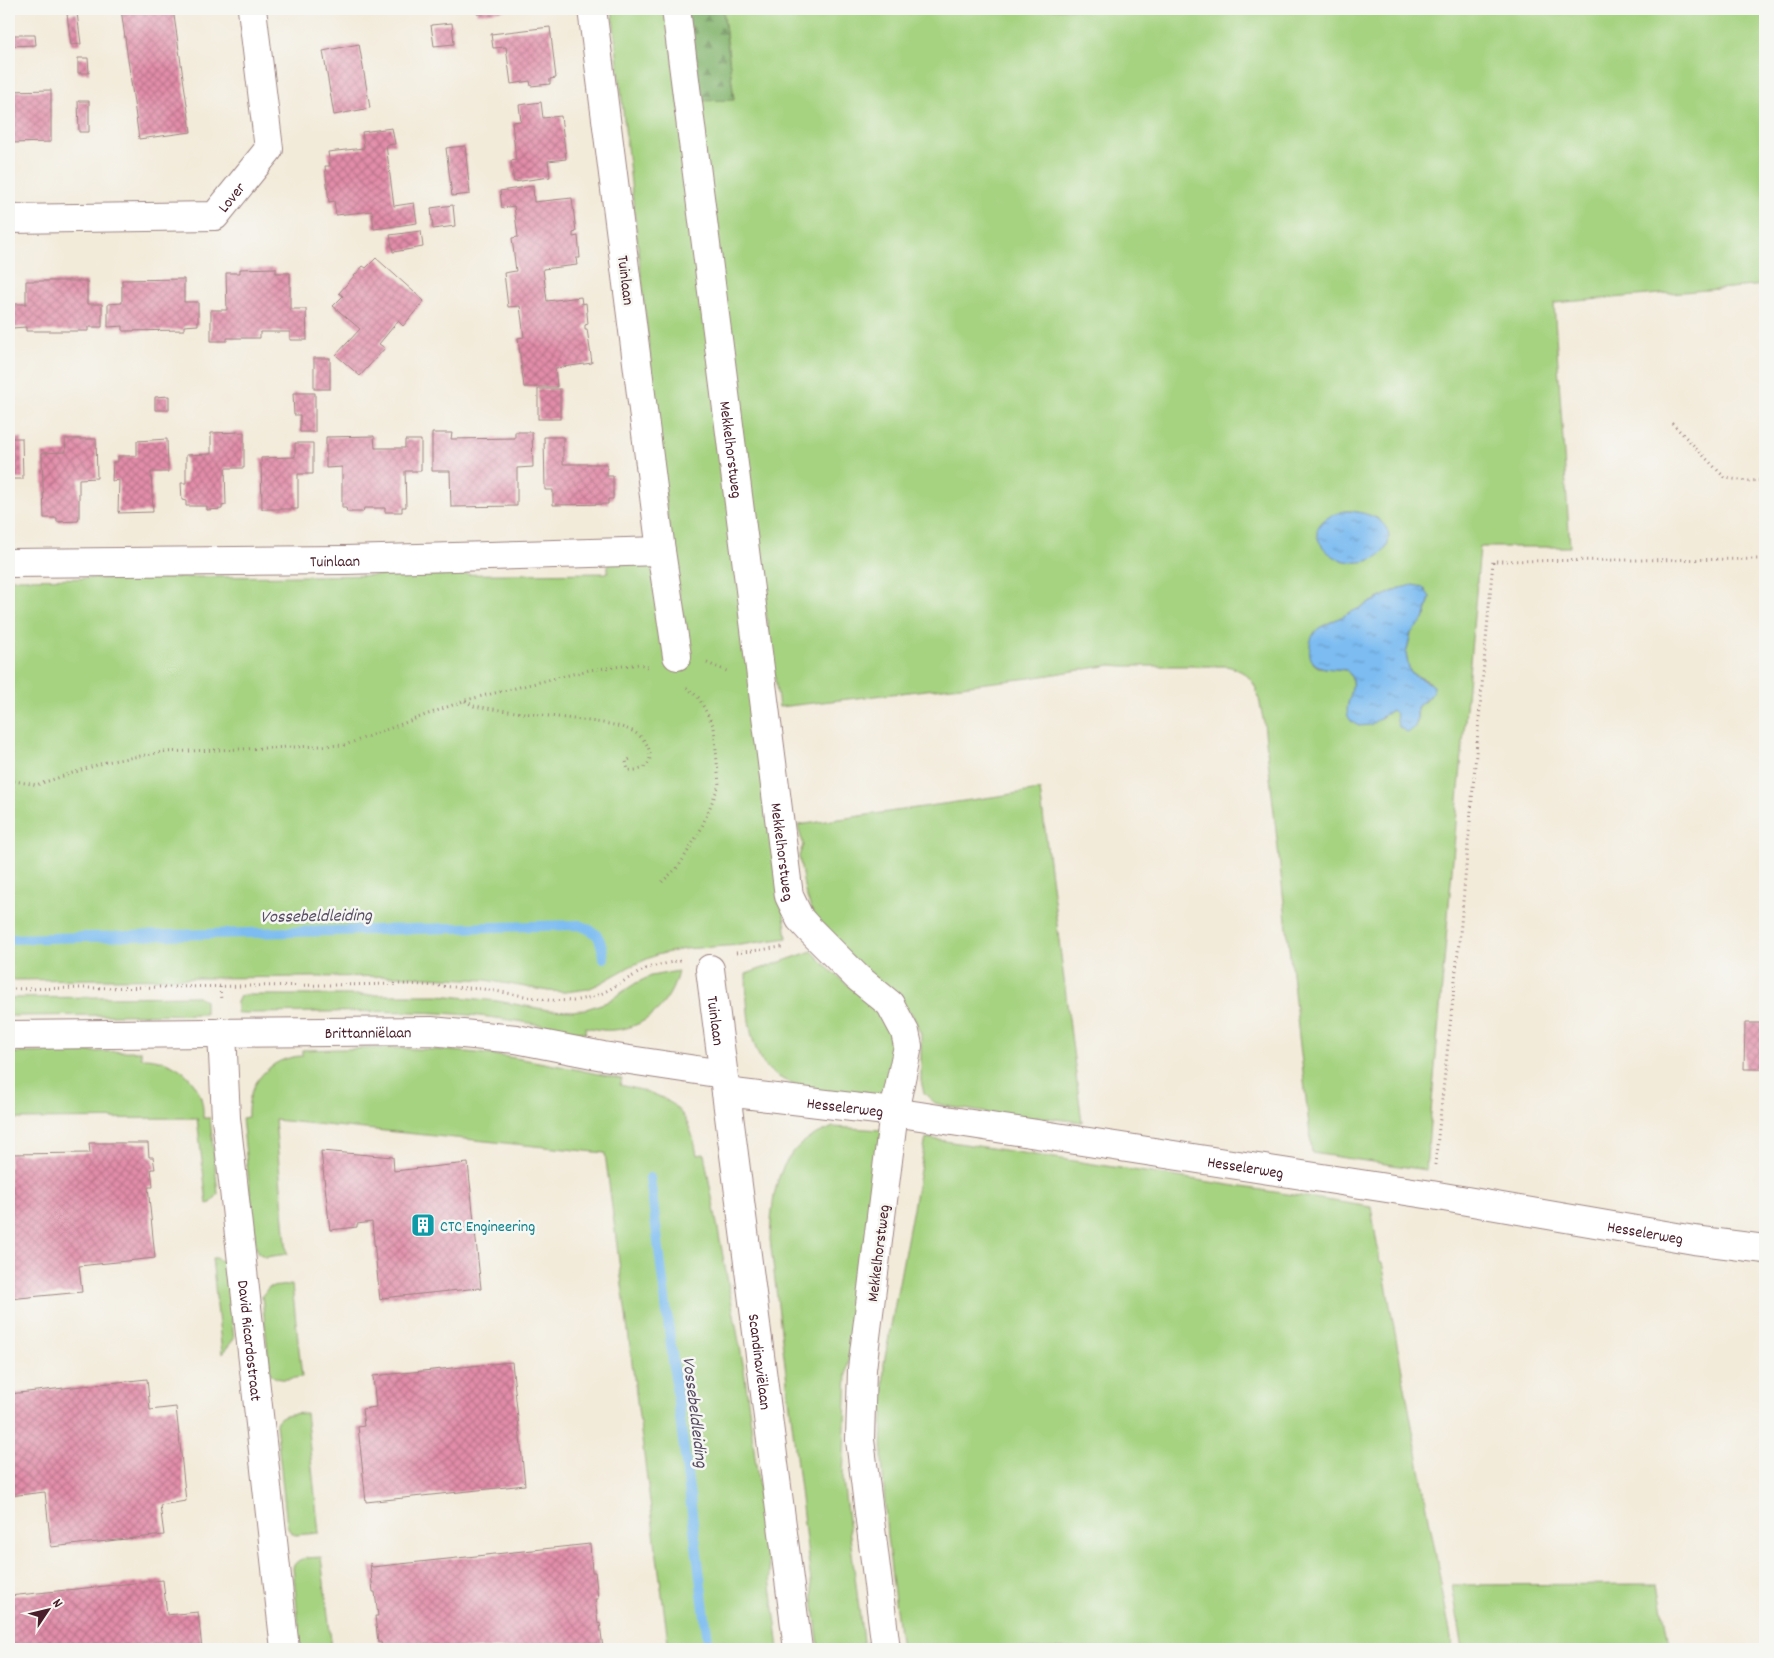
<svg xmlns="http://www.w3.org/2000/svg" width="1774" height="1658" viewBox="0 0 1774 1658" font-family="Dekko,sans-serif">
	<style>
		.grass { fill: #a6d380; stroke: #787956; fill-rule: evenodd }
		.forest { fill: url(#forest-firs); stroke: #676a4c }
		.water { fill: url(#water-ripples); stroke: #636e8e }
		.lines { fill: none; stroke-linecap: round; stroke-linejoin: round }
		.stream { stroke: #7cbcf1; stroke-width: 10 }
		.building { fill: url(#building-cross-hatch) }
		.minor-casing { stroke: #9e8582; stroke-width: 30 }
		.path { stroke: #9e8582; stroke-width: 3; stroke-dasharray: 1 4; stroke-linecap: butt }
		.minor { stroke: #fff; stroke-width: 28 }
		.labels { text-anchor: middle; stroke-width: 5; stroke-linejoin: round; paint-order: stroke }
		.street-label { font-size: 16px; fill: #4a1f2b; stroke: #f6f6f2 }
		.culture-label { font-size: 16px; fill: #0d838f; stroke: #f6f6f2; text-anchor: start }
		.water-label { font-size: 18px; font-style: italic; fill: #594e66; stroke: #f6f6f2 }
	</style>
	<defs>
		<pattern id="forest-firs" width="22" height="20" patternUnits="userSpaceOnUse" patternTransform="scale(1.25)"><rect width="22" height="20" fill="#84b56e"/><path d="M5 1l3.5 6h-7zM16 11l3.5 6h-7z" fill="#6e935b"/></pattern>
		<pattern id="water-ripples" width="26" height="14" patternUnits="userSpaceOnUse" patternTransform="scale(1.25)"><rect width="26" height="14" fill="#7cbcf1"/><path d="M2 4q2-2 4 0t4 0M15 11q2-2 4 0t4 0" fill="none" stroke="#6898c3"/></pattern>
		<pattern id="building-cross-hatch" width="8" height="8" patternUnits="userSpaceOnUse" patternTransform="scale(1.25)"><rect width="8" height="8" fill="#e28da9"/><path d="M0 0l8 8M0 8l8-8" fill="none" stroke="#b9738a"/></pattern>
	</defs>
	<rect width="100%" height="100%" fill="#f6f6f2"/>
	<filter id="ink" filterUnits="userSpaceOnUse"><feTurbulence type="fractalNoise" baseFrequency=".02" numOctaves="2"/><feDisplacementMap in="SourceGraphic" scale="10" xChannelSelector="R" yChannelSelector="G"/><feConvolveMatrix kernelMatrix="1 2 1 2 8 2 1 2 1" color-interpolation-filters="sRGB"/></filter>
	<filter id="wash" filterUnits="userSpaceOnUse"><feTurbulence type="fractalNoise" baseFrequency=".0096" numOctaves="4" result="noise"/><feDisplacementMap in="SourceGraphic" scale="20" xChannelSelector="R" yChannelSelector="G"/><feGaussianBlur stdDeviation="1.12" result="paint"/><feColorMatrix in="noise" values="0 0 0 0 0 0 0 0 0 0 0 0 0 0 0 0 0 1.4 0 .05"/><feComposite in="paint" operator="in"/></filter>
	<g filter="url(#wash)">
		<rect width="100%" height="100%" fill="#f3ebda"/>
		<g class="grass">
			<polygon points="612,9 667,9 787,938 740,945 684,949 656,955 629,967 599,984 588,989 565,992 548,991 486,980 407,976 9,980 9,939 231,933 9,936 9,579 608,573 608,562 655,565 679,658 691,664 670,541"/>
			<path d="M723,9H1765V285L1554,303L1570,547H1480L1426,1170L1312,1153L1264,723C1257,694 1260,675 1227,666H1123L1111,665L1030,678L779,707L695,101L734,99ZM1344,511H1352L1377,518L1389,535L1388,544L1384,551ZM1400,588L1430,597L1424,620L1411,633L1406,654L1409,669L1411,673L1430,682V697L1417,707V723L1396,714L1392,710L1370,725L1347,708C1350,695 1358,680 1346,670L1318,667L1313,663L1319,628Z"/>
			<polygon points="1040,790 1082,1122 1038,1117 1030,1120 946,1106 935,1103 924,1093 921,1081 921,1034 912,1014 846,952 813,913 805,892 799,856 803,845 798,825"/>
			<path d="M812,951L829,969L861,996L884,1019L894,1036L899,1065L891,1083L884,1094C875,1095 866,1099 857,1099C831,1100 774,1084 761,1060C747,1033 747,1003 746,974Z"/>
			<path d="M678,971C672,1002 647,1028 614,1030C604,1031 595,1029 586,1027L585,1033C542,1025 500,1017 457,1014C384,1009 310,1013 237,1013V1002L240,996L243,995H439L497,1001L548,1010L573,1011L586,1009L607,1002L636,983L651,976Z"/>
			<polygon points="198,996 205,1001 205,1014 9,1016 9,998"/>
			<path d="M389,1048C418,1049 448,1050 477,1053C526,1058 574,1069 622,1079L620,1085C667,1095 688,1104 697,1155L704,1154L744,1369L779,1649H669L605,1153L275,1120L287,1254L266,1257L258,1253L256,1248L242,1118L248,1117C246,1085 269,1057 302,1056V1050Z"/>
			<path d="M141,1051V1058C175,1057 206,1082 203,1118H210L218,1194L211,1203L207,1204L197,1118L9,1119V1053Z"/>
			<path d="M833,1127L882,1130L847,1371L843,1480L864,1649H819L770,1239C772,1202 774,1161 808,1139C815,1134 825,1131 833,1127Z"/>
			<polygon points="926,1138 1371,1207 1380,1262 1382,1262 1453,1649 901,1649 887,1537 882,1460 884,1363"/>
			<polygon points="212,1258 216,1258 226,1263 234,1339 222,1354"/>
			<path d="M292,1285L302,1377C291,1378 278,1383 270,1373L262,1296L269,1287Z"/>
			<path d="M306,1413L319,1533L295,1535L290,1531L287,1525L276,1423C281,1412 295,1414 306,1413Z"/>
			<path d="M321,1557L332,1649H301L293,1567C298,1556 311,1558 321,1557Z"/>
			<polygon points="1658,1584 1670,1649 1463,1649 1452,1585"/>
		</g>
		<polygon class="forest" points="683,9 723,9 734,100 695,101"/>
		<g class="water">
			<path d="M1344,511C1411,512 1396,571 1345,561C1337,559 1328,554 1323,547C1307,527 1326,516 1344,511Z"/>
			<path d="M1413,585L1423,587L1430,597L1424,620L1411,633L1406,654L1409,669L1411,673L1433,685V693L1417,707C1417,718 1419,730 1406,732L1398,726L1396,714L1392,710L1370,725L1359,726C1330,714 1366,686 1346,670C1328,668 1306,671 1310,645C1311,638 1313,633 1319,628L1400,588Z"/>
		</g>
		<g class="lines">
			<g class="stream">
				<path d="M9,939L579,925C600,933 600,937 604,958"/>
				<polyline points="650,1178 709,1649"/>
			</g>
		</g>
		<g id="blocks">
			<g class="building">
				<polygon points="121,9 173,9 191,132 139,139"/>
				<polygon points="476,9 505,9 505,10 477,14"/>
				<polygon points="77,13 81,44 71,45 67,14"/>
				<polygon points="452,23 454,44 434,46 431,25"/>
				<polygon points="550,27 556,78 550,79 550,84 531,86 530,81 511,84 506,47 493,48 491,34"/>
				<polygon points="9,35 35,35 36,45 9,46"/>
				<polygon points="359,44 370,108 334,115 323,51"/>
				<polygon points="78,58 88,58 89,73 78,73"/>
				<polygon points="51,90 51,142 9,143 9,91"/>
				<polygon points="78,101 89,101 89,132 79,132"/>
				<polygon points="541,102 543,118 561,116 566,159 548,161 550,177 514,182 511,161 516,160 512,122 521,121 519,105"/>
				<polygon points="392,128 395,144 386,145 394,206 414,203 417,223 374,229 372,211 336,215 334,201 329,202 325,166 330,166 328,152 364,148 362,132"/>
				<polygon points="465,146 470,194 452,196 446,148"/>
				<polygon points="533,186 534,202 572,198 576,232 573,233 573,237 578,236 580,258 576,258 577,265 543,269 547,301 581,297 582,304 586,303 588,324 585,325 585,329 587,329 592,363 555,368 557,387 524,387 518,338 524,337 520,306 508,307 504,273 516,271 512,238 518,237 514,206 502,208 500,191"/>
				<polygon points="453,205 455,226 433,229 431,208"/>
				<polygon points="421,231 423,247 393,252 390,235"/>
				<polygon points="376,258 424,301 403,326 398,321 379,344 385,348 360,376 336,355 360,329 333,306 343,296 339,293 363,266 366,268"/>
				<polygon points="276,268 276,273 290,273 290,309 306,309 307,340 290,340 290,332 260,332 260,338 227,338 227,341 211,341 211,310 227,310 226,273 240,273 240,269"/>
				<polygon points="184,279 184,302 198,302 198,325 184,326 184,330 123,331 123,326 108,327 108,304 122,303 122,280"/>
				<polygon points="26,281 87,281 87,304 102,304 102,327 88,327 88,331 26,331 26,327 12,328 12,304 26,304"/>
				<rect x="314" y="358" width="16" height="31"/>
				<rect x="538" y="389" width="22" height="30"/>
				<polygon points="293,393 315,393 315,432 300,432 300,415 294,415"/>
				<polygon points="169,396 169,410 155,410 155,397"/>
				<polygon points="244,432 244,468 225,468 226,505 222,506 222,509 207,510 207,506 186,506 186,501 182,500 181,483 186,483 186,455 211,454 211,433"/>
				<polygon points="515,432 532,432 533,467 517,468 517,506 451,507 450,471 432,471 432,433 452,433 451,439 515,438"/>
				<polygon points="374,436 375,448 405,448 405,440 421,440 421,471 405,471 406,507 402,507 402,512 385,512 385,508 364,508 363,512 347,512 346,508 342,508 342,467 326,468 326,437"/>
				<polygon points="544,437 563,437 563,464 607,464 607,476 613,476 613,499 608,499 608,504 553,505 553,490 545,490"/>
				<polygon points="9,438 22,438 23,479 9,479"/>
				<polygon points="65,439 96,439 97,478 79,479 79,517 78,521 57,522 57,518 44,518 42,453 66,452"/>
				<polygon points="167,439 168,472 151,472 153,512 118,513 120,511 118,512 119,480 112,481 113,462 118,462 118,456 137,456 137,441"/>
				<polygon points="295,443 313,443 313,474 298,474 298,509 262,509 261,458 295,457"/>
				<polygon points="1745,1023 1765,1023 1765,1069 1744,1069"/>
				<polygon points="89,1143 148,1143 149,1157 153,1157 155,1169 151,1169 153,1187 148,1187 155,1258 79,1266 82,1292 9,1299 9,1154 90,1153"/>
				<polygon points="321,1151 393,1157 394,1171 468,1163 481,1289 479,1289 479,1288 382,1298 383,1299 380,1300 372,1222 357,1224 357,1227 330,1230"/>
				<polygon points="512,1362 525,1485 366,1502 358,1427 364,1426 362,1409 376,1407 373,1376"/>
				<polygon points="147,1379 150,1410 176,1407 186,1501 160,1505 164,1535 51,1547 45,1492 9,1496 9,1394"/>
				<polygon points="590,1544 592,1572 595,1572 598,1599 595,1599 598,1624 600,1623 603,1649 382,1649 381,1642 378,1642 375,1616 378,1616 375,1592 373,1592 370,1563 372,1567"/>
				<polygon points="163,1580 167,1615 198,1612 202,1649 9,1649 9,1596"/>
			</g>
		</g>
	</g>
	<g filter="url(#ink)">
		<use href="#blocks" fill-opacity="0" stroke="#9e8582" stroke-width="1"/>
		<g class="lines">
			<g class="minor-casing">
				<g id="minor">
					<path id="s1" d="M676,9L789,896L800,919L810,930L857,977L890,1004L905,1032L908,1046L894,1112L862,1369L860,1440L886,1649"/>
					<path id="s2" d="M9,219L215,216L269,149L252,9"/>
					<polyline points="661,551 677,656"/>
					<path id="s3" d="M9,563L346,560L661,551L592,9"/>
					<path id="s4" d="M710,969L798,1649"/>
					<path id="s5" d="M222,1032L226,1118L285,1649"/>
					<path id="s6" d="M9,1035L431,1031L516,1039L603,1056L723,1074"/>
					<path id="s7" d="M726,1092L894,1112L1432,1195L1694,1240L1765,1249"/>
				</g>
			</g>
			<g class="path">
				<polyline points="1672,423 1725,478 1748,481 1765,480"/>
				<polyline points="707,663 729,672"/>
				<path d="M465,701L474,706C509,712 545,715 581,720C597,722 615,724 630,730C654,740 660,773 628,770L626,761L632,758"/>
				<polyline points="9,780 36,785 106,762 163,752 345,745 466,700 589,670 640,664 648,667"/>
				<polyline points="662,882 679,866 701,829 719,785 714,727 699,698 686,687"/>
				<polyline points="736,953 782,947"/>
				<polyline points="220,987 221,1001"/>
				<polyline points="9,989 408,984 483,989 548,1000 573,1001 592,997 603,993 647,968 681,960"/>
				<polyline points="1435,1165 1461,924 1493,561 1765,559"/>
			</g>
			<use href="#minor" class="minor"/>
		</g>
	</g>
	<defs>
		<g id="building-square" transform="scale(1.25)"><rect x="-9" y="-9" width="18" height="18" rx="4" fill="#0f9aa8" stroke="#f6f6f2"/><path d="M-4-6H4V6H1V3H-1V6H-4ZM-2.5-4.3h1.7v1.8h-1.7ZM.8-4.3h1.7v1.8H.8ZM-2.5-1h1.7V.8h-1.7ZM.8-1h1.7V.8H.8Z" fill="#fff"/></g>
	</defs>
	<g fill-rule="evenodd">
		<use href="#building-square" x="423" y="1225"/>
	</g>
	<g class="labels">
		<g class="street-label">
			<text dy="6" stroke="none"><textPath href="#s2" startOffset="231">Lover</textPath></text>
			<text transform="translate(627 280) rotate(83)" y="6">Tuinlaan</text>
			<text dy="6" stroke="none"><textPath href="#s1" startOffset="444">Mekkelhorstweg</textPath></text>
			<text dy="6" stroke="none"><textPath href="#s3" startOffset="326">Tuinlaan</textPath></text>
			<text dy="6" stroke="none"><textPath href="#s1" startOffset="849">Mekkelhorstweg</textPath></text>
			<text dy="6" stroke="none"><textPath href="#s4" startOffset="52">Tuinlaan</textPath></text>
			<text dy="6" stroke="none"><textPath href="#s6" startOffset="359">Brittanniëlaan</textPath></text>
			<text dy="6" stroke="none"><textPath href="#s7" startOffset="120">Hesselerweg</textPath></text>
			<text dy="6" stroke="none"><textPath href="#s7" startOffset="525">Hesselerweg</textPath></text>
			<text dy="6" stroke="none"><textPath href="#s7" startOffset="930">Hesselerweg</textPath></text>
			<text transform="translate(877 1253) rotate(-83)" y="6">Mekkelhorstweg</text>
			<text dy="6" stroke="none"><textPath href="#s5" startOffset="310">David Ricardostraat</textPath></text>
			<text dy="6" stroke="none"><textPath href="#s4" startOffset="396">Scandinaviëlaan</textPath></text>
		</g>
		<g class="culture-label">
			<text x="440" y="1231">CTC Engineering</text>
		</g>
		<g class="water-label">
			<text transform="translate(316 915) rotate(-1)" y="6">Vossebeldleiding</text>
			<text transform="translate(696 1412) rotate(83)" y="6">Vossebeldleiding</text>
		</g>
	</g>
	<rect width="1774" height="1658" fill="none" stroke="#f6f6f2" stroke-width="30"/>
	<g transform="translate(48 1610) rotate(55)" stroke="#f6f6f2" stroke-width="4" paint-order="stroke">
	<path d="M0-4L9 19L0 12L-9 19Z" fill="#4a1f2b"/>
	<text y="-8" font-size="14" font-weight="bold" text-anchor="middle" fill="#4a1f2b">N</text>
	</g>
</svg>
